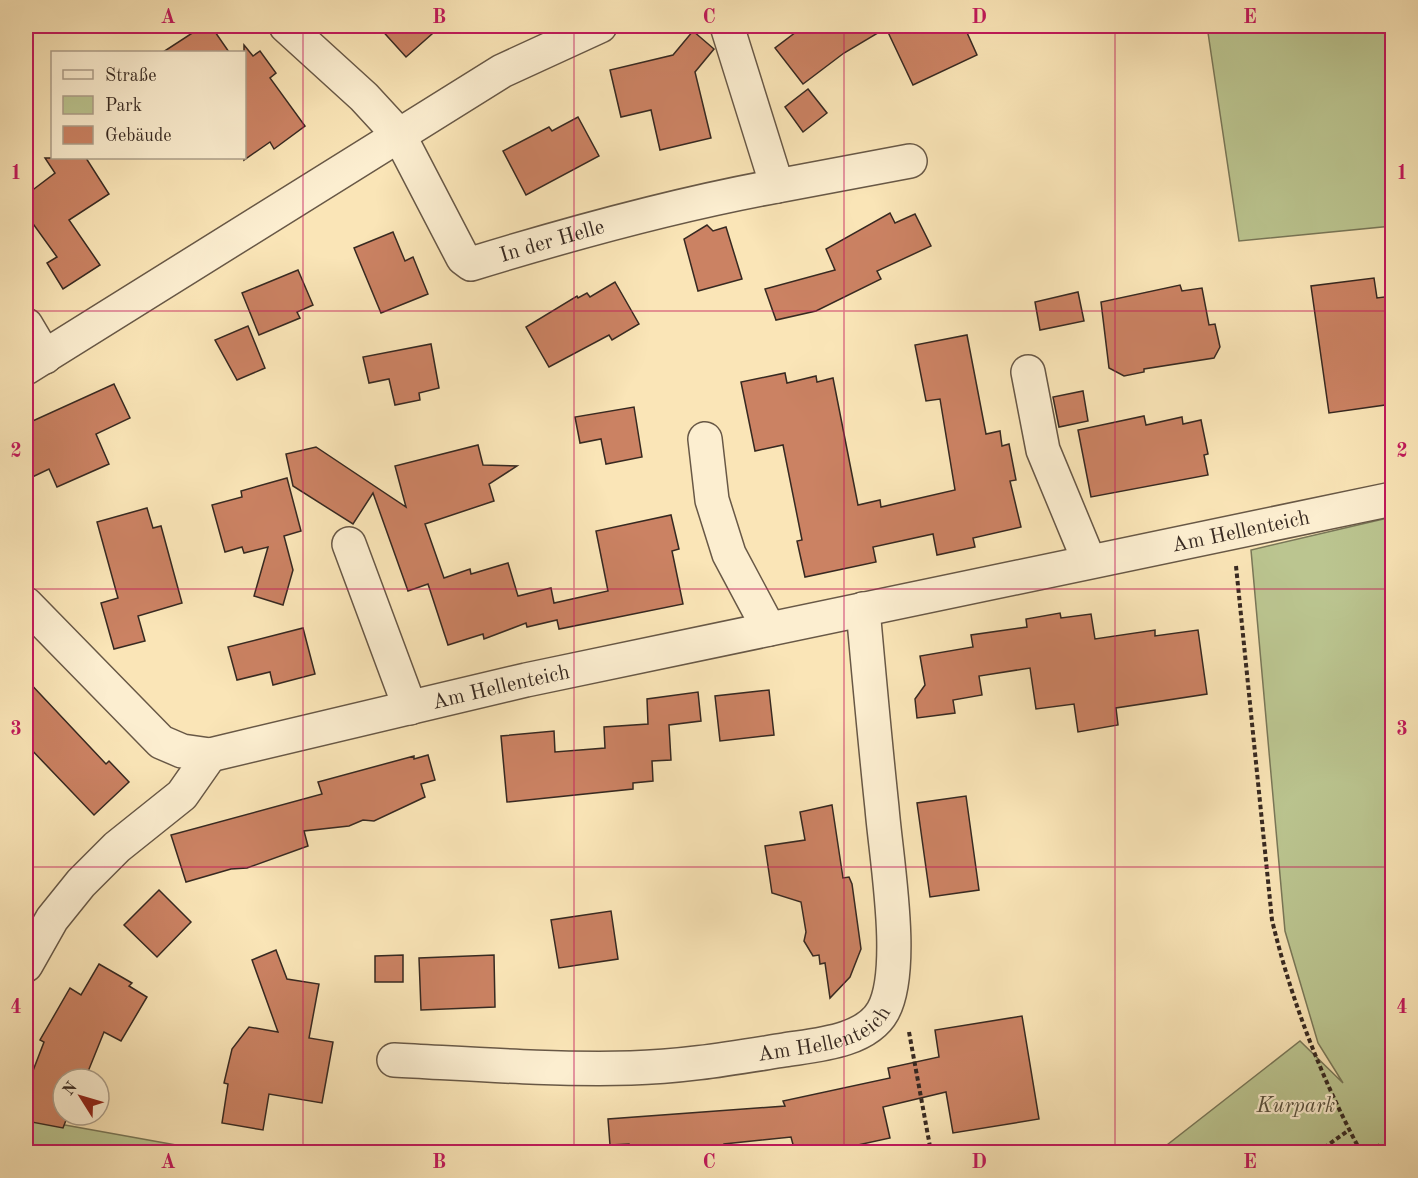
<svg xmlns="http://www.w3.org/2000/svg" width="1418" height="1178" viewBox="0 0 1418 1178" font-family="'Old Standard TT',serif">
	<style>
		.green { fill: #bbc590; stroke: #797758; stroke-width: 1.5 }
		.building { fill: #cb8263; stroke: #372921; stroke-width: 1.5 }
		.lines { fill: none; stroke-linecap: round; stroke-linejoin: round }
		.street-casing { stroke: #685846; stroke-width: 36 }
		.path { stroke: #372921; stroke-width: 4; stroke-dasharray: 4.5 3; stroke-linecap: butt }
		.street { stroke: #fceed0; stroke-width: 33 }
		.grid { fill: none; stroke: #c2185b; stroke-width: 1.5; stroke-opacity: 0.55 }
		.labels { text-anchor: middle; stroke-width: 4.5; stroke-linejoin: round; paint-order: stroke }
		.street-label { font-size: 21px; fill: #372921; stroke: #fceed0 }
		.park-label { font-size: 21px; font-style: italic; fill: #58503d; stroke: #fceed0 }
		.neatline { fill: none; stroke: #c2185b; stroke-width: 2 }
		.grid-label { font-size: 20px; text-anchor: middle; font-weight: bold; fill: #c2185b }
	</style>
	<rect width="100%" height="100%" fill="#fae5b7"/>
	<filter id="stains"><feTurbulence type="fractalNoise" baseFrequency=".00333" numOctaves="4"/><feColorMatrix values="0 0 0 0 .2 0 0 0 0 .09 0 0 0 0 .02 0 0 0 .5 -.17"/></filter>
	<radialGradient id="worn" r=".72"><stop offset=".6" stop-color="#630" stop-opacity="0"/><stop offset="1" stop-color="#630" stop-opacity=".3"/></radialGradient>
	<g class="green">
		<polygon points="1207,26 1392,26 1392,226 1239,241"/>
		<polygon points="1392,517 1392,1152 1158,1152 1300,1041 1343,1083 1318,1043 1285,931 1251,550"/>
		<polygon points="26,1118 215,1152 26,1152"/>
	</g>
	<g class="building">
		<polygon points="203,26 211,26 229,52 163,52"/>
		<polygon points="378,26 441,26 406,57"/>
		<polygon points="804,26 964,26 977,55 913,85 886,28 844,53 803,84 775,48"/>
		<polygon points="693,31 714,49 695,72 711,138 660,150 651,110 621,117 610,70 673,55"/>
		<polygon points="244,45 253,56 260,51 276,73 270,78 305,126 274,149 270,142 244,160"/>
		<polygon points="808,89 827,113 803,132 785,107"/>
		<polygon points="578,117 599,156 526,195 503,151 549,127 552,131"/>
		<polygon points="45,158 86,158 109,194 69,220 100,265 63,289 47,263 57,257 26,214 26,195 55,173"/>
		<polygon points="890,213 895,223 915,214 931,246 877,271 881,279 816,311 776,320 765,289 835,270 826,249"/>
		<polygon points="707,225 713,231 726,227 742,279 698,291 684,239"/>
		<polygon points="393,232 405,261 413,257 428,294 381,313 354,248"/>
		<polygon points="298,270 313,305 297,312 300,318 259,335 242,293"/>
		<polygon points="1374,278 1377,298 1392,296 1392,351 1385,352 1392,404 1329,413 1311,286"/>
		<polygon points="615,282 639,324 612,340 609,335 549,367 526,327 577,296 578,298 587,293 590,297"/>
		<polygon points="1180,285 1182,291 1202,288 1209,325 1215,324 1220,347 1214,358 1144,369 1144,372 1124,376 1109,368 1101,302"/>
		<polygon points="1078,292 1084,321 1040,330 1035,302"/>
		<polygon points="248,326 265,368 237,380 215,340"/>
		<polygon points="967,335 986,434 1000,431 1002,446 1009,444 1016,480 1010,481 1021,527 973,538 975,547 937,555 933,534 873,547 876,562 805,577 797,541 802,540 783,445 755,451 741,382 785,373 787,383 816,376 817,382 833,378 858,505 880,500 881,507 955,490 940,399 926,401 915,345"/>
		<polygon points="431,344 439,388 419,393 420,400 395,405 389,379 369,383 363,357"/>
		<polygon points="114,384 130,418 96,434 109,464 57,487 49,469 26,480 26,424"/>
		<polygon points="1083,391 1088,421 1059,427 1053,397"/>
		<polygon points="634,407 642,457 606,464 601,439 580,443 575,417"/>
		<polygon points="1144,416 1146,425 1182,417 1183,424 1201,420 1208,454 1204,455 1208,475 1091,497 1078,430"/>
		<polygon points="478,445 483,465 517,466 489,484 494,501 425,524 444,578 470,569 471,574 508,563 518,596 551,588 554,603 608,591 596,531 671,515 679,549 672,551 683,604 559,629 557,620 527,627 526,623 484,639 483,634 448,645 428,584 408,591 373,493 353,524 293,486 286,454 316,447 406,507 395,466"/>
		<polygon points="287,478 301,531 284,536 293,570 283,605 254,596 268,547 244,553 242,547 225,552 212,505 242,497 241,491"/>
		<polygon points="147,508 153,528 161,526 182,603 138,616 145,641 114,649 101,603 118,598 97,522"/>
		<polygon points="1060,613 1061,618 1091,614 1095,639 1155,630 1155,636 1198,630 1207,694 1116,708 1118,725 1078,732 1074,704 1036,709 1030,668 979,676 982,695 953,700 955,713 917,718 915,699 925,685 920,656 973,647 971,635 1027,627 1026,619"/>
		<polygon points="303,628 315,674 273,685 270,672 237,680 228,647"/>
		<polygon points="26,679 106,764 109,761 129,782 94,815 26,744"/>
		<polygon points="769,690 774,735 720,741 715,696"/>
		<polygon points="698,692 701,721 669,725 671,760 652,761 653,781 633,783 633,789 507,802 501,736 554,731 555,752 605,748 604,727 648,724 647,699"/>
		<polygon points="428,755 435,780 421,784 425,797 374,821 363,820 349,826 304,831 308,846 247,868 231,869 186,882 171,835 322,794 318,782 414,756 414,759"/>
		<polygon points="966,796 979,890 930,897 917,803"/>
		<polygon points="832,805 843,878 849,877 852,884 861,949 850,977 830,998 825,963 820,964 819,955 813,956 804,941 806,932 801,902 772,893 765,846 805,840 800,812"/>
		<polygon points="159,890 191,922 157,957 124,925"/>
		<polygon points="611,911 618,959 559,968 551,920"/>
		<polygon points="276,950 287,979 319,984 309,1038 333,1042 322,1103 269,1094 263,1130 222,1123 228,1084 224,1083 232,1049 249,1027 278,1032 252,960"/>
		<polygon points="403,955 403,982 375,982 375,956"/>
		<polygon points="494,955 495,1007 421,1010 419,958"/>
		<polygon points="99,964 132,983 129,986 147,997 121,1041 104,1032 85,1079 63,1079 63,1115 68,1115 63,1128 26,1121 26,1089 44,1042 40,1040 70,988 81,995"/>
		<polygon points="1022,1016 1039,1119 953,1133 946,1092 883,1107 890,1138 826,1152 795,1152 791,1137 724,1144 724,1152 630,1152 629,1144 610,1145 608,1119 785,1106 783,1101 890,1078 888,1068 939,1057 935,1030"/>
	</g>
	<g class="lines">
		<g class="street-casing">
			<g id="street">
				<path id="s1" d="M286,26L364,97L399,135L463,258L471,264C572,233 673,205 777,186"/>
				<polyline points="727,26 777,186 910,161"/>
				<polyline points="26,325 45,357"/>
				<polyline points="26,368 502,71 600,26"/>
				<polyline points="1028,372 1043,450 1089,561"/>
				<polyline points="705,439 712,500 729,554 769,629"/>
				<polyline points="349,544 410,708"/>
				<path id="s2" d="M26,604L161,742L182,751L210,755L526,680L1392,499"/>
				<polyline points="26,965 52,919 81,883 117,847 182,795 210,755"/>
				<path id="s3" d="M394,1060C473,1064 552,1070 631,1068C682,1067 733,1058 784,1050C815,1045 866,1042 883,1011C906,969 886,858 882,808C875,742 869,676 863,609"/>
			</g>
		</g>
		<g class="path">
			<path d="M1236,566L1272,920C1291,1000 1322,1080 1361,1152"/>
			<polyline points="909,1032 931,1152"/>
			<polyline points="1318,1152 1349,1130"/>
			<polyline points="1370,1152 1380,1145 1388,1152"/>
		</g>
		<use href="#street" class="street"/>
	</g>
	<path class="grid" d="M303,26V1152M574,26V1152M844,26V1152M1115,26V1152M26,311H1392M26,589H1392M26,867H1392"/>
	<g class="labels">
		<g class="street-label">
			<text dy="7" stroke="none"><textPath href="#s1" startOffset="390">In der Helle</textPath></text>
			<text dy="7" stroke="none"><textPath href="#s2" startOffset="1299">Am Hellenteich</textPath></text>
			<text dy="7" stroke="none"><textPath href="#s2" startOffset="543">Am Hellenteich</textPath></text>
			<text dy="7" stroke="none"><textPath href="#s3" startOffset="435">Am Hellenteich</textPath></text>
		</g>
		<g class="park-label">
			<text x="1296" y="1112">Kurpark</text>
		</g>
	</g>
	<rect width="1418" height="1178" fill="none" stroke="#fae5b7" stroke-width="66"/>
	<rect x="51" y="51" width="195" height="108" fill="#fceed0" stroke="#ad9f8a" stroke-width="1.5"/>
	<rect x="63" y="70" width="30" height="9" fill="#fceed0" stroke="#ad9f8a" stroke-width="1.5"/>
	<text x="105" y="81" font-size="18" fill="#372921">Straße</text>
	<rect x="63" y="96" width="30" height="18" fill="#bbc590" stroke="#ad9f8a" stroke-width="1.5"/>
	<text x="105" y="111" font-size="18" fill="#372921">Park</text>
	<rect x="63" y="126" width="30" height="18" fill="#cb8263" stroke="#ad9f8a" stroke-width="1.5"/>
	<text x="105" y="141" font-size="18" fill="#372921">Gebäude</text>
	<g transform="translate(81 1097) rotate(307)"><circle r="28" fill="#fceed0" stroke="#ad9f8a" stroke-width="1.5"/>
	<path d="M0-4.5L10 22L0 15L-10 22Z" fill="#8f2418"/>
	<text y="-9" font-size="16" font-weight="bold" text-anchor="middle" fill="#372921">N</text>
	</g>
	<rect x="33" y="33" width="1352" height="1112" class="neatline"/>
	<g class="grid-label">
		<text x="168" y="23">A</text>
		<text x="439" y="23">B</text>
		<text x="709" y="23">C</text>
		<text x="979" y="23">D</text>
		<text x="1250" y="23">E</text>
		<text x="16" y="179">1</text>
		<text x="1402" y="179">1</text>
		<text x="16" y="457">2</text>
		<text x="1402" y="457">2</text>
		<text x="16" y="735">3</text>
		<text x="1402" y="735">3</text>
		<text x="16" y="1013">4</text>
		<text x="1402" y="1013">4</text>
		<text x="168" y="1168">A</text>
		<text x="439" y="1168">B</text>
		<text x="709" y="1168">C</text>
		<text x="979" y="1168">D</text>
		<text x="1250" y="1168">E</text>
	</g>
	<rect width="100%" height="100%" filter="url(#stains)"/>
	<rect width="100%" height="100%" fill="url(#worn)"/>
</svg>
